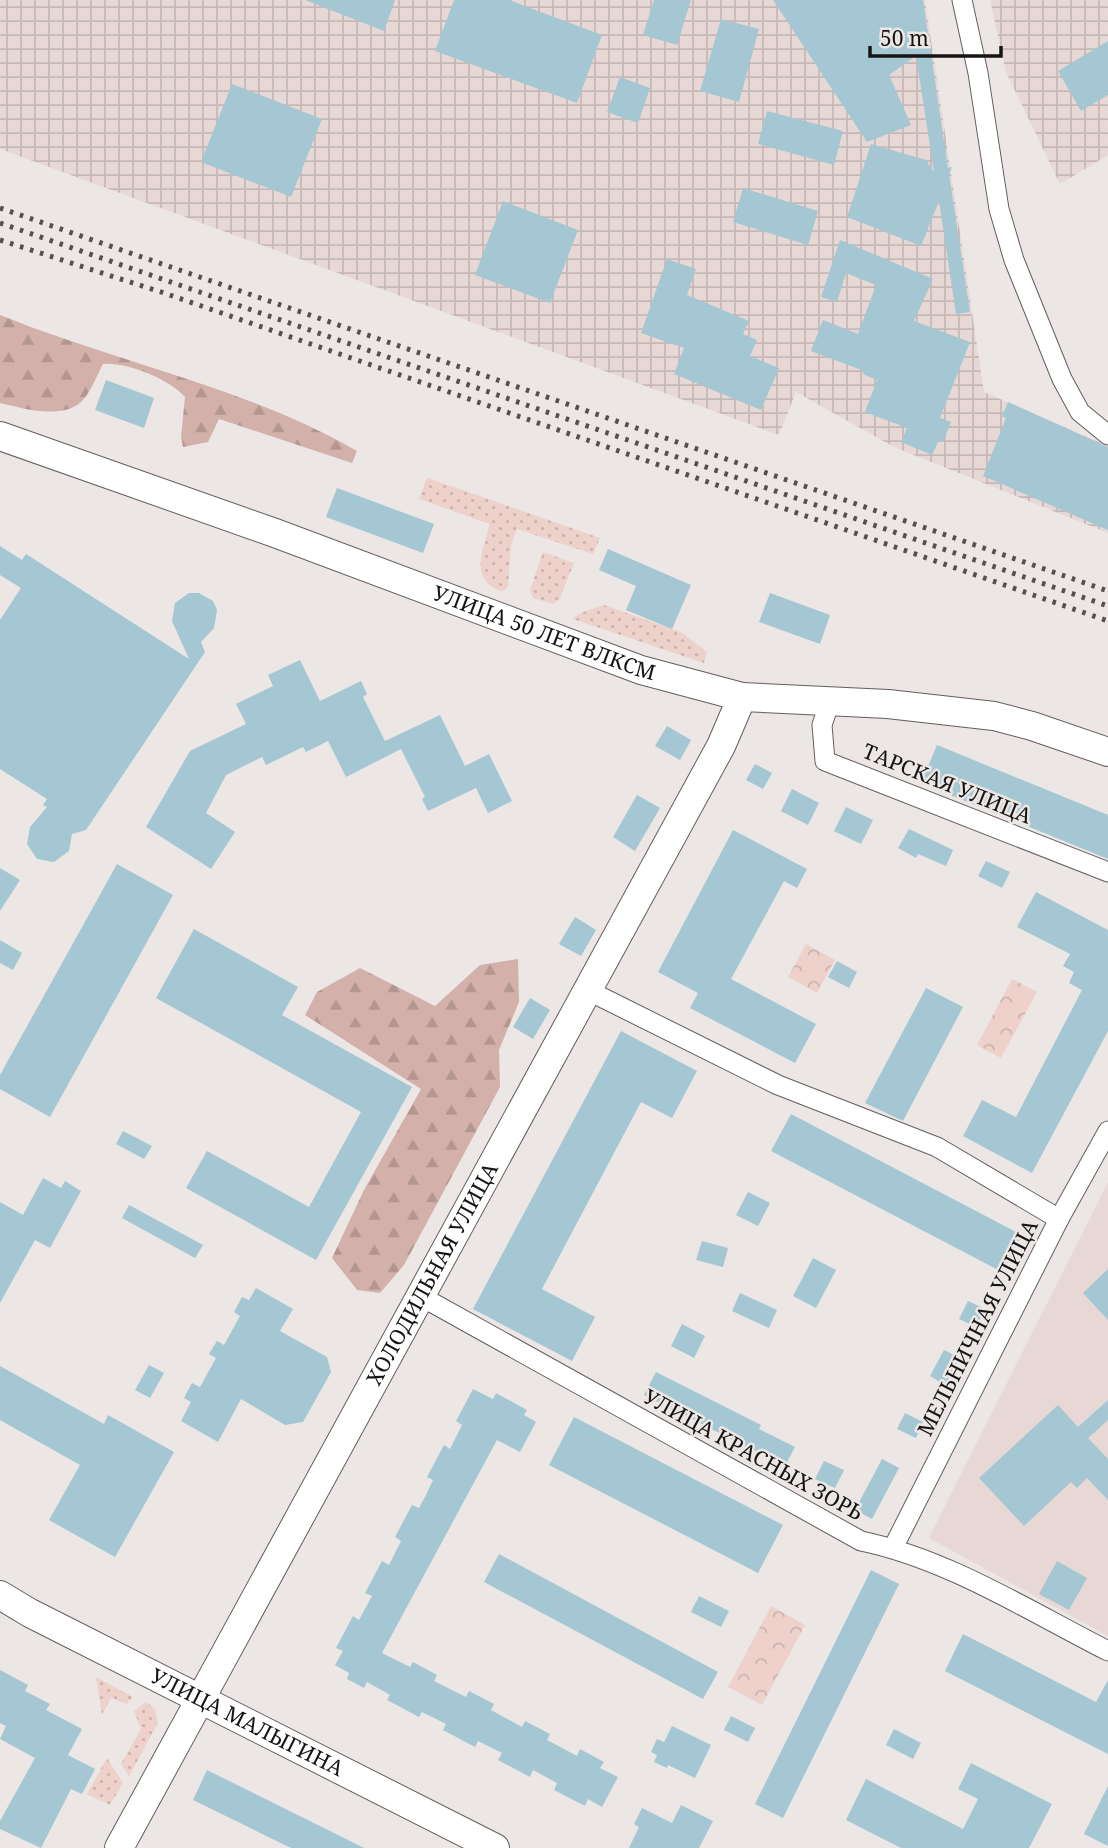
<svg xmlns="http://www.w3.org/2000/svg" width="1108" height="1848" viewBox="0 0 1108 1848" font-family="'Noto Serif',serif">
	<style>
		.built { fill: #e7d8d5 }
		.industrial { fill: url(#industrial-grid) }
		.grass { fill: url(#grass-dots) }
		.forest { fill: url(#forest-firs) }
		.park { fill: url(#park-crowns) }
		.building { fill: #a4c7d3 }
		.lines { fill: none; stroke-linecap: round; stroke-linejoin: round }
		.street-casing { stroke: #635e5d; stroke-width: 21 }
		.secondary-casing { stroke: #635e5d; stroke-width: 30 }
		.street { stroke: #fff; stroke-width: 19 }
		.secondary { stroke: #fff; stroke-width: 28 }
		.rail { stroke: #53504f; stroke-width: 5; stroke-dasharray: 3.5 7; stroke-linecap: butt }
		.labels { text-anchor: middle; stroke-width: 5; stroke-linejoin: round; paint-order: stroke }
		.street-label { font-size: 21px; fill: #171514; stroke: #ece6e5 }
	</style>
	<defs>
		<pattern id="industrial-grid" width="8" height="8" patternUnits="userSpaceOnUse" patternTransform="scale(1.75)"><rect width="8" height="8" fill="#e7d8d5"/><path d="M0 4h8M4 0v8" fill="none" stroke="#c5b8b6"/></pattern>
		<pattern id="grass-dots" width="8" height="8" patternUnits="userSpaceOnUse" patternTransform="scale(1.75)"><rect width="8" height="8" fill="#efd1cb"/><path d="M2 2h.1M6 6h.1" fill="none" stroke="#ccb3ad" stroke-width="1.8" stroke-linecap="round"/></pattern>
		<pattern id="forest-firs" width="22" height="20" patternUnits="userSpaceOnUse" patternTransform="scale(1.75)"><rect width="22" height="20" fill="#d3b0aa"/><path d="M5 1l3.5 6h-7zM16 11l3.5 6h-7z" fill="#b49691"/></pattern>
		<pattern id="park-crowns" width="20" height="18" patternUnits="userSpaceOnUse" patternTransform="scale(1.75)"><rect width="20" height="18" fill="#efd1cb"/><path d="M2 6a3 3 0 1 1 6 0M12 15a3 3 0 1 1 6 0" fill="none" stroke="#ccb3ad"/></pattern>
	</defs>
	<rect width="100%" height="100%" fill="#ece6e5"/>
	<polygon class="built" points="1108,1182 1108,1636 929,1538"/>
	<g class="industrial">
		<polygon points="0,0 925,0 984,392 1108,446 1108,533 894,447 796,392 779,435 0,149"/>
		<polygon points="990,0 1108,0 1108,155 1060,184 1006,72"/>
	</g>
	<g class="grass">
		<path d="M427,478H428L600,538L593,554L517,529L511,545L508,587L502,591C468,580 483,550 490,524L419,499Z"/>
		<polygon points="543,552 574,563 559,600 553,604 533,598 530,590"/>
		<polygon points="604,605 681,632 707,652 704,663 573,619 578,614"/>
		<polygon points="96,1677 133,1697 127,1704 111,1698 102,1715"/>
		<polygon points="146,1702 155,1709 158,1723 129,1776 121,1764 141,1729 134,1711"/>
		<polygon points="107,1758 123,1783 110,1805 87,1794"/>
	</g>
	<g class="forest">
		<path d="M0,315C118,363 246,387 357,451L352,463L219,419L208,442L183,447L181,437L185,397C169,379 127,362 103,364C97,375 90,394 81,402C61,420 22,408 0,403Z"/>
		<polygon points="518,959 519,1002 499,1050 500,1087 404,1265 380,1293 357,1290 332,1258 364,1190 421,1089 305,1015 317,992 360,968 435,1006 480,965"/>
	</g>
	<g class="park">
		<polygon points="806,944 835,960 817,993 788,977"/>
		<polygon points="1012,979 1037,992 1001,1058 977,1045"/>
		<polygon points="771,1606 805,1625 762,1705 728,1687"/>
	</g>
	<g class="building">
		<polygon points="305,0 395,0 384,31"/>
		<polygon points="454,0 509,0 602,35 577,103 435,51"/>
		<polygon points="654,0 691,0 677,45 643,35"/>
		<polygon points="773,0 923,0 948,168 952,167 949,174 970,312 956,314 939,201 921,246 847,217 871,144 926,160 934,172 916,56 889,75 911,125 867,142"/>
		<polygon points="721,19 759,29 739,102 700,91"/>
		<polygon points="1108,41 1108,95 1081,111 1058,71"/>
		<polygon points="620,77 650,88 638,123 607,112"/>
		<polygon points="232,84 322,119 291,197 201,162"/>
		<polygon points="767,111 843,131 834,165 758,144"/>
		<polygon points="743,188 818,211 808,245 733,222"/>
		<polygon points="503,201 578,230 550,303 475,275"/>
		<polygon points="840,240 933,279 914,321 970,342 940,418 951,422 943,442 939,440 932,455 901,442 907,428 865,412 877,380 863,374 864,371 811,351 823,320 858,334 876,285 846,273 837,302 821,297"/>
		<polygon points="667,259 696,269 687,295 749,321 743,334 757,340 750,356 779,368 761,410 674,374 684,348 641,333"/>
		<polygon points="106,380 154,398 144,428 95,410"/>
		<polygon points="1008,402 1108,447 1108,530 983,476 1006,418 1002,416"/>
		<polygon points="337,488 434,524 423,553 326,517"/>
		<polygon points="0,546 22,560 26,554 189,659 172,621 175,603 189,593 199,593 213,601 217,610 214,628 201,642 205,652 86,830 72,834 69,851 54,862 37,859 27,844 30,827 47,807 43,805 47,799 0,769 0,620 21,588 0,575"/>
		<polygon points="608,549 691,585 672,629 626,610 636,586 599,570"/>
		<polygon points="770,593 830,615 820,644 759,622"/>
		<polygon points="300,660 320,701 361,681 367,694 363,697 385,741 440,715 465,766 489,754 512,801 488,813 476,788 428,811 422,799 425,797 401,749 346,777 328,741 306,752 303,747 266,765 262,757 226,775 206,813 235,832 211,869 146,827 190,751 246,724 236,704 273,686 268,675"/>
		<polygon points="667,726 691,740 680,760 655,746"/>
		<polygon points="937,745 1108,815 1108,859 921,783"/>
		<polygon points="755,764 772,773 763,789 746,780"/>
		<polygon points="792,789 819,803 808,825 781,811"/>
		<polygon points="637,795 660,808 635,851 613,837"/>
		<polygon points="846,807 873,820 861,844 834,831"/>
		<polygon points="909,829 953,850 946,866 918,854 916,858 898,848"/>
		<polygon points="733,830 807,869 797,888 784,881 731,979 816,1024 795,1063 690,1008 698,993 658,972"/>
		<polygon points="986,861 1010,872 1002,888 978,876"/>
		<polygon points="117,864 173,895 50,1117 0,1089 0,1075"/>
		<polygon points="0,868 20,880 0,911"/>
		<polygon points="1036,892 1108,930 1108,1031 1032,1173 963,1136 982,1100 1016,1117 1082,990 1069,983 1074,972 1063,966 1070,954 1017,927"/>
		<polygon points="575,917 596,930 581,956 559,944"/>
		<polygon points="194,929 298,987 282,1015 412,1087 316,1260 186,1188 207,1151 309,1207 361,1112 156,998"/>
		<polygon points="0,940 22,953 13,970 0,963"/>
		<polygon points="837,961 857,972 849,988 828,977"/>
		<polygon points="926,988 963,1007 903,1121 865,1103"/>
		<polygon points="530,998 550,1010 533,1039 513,1027"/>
		<polygon points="621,1031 697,1071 672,1118 641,1102 542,1289 595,1317 572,1361 473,1309"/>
		<polygon points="791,1114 1022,1235 1002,1272 771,1151"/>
		<polygon points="123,1131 152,1146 144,1159 116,1144"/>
		<polygon points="43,1178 61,1188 65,1181 81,1191 50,1248 35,1240 0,1303 0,1202 23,1215"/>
		<polygon points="748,1192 770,1203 758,1226 736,1215"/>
		<polygon points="129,1205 203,1245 195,1258 122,1218"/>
		<polygon points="702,1241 728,1248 723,1267 696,1260"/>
		<polygon points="813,1258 836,1270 816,1308 793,1296"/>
		<polygon points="1108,1269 1108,1320 1083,1293"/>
		<polygon points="256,1288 293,1309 280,1331 327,1357 331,1372 303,1422 285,1425 241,1399 218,1442 181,1421 191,1402 184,1398 192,1383 200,1387 216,1358 209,1354 217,1341 224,1345 240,1316 234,1312 242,1297 249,1300"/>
		<polygon points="740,1293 777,1310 769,1328 732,1311"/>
		<polygon points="968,1301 985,1309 976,1327 959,1319"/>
		<polygon points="682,1324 705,1336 694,1358 671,1346"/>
		<polygon points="944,1350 960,1358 945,1385 930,1376"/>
		<polygon points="149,1365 164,1373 150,1398 135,1390"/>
		<polygon points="0,1366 104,1424 108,1415 174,1452 115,1557 49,1520 80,1465 0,1420"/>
		<polygon points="656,1372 761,1425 759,1429 795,1447 785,1466 644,1395"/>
		<polygon points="473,1389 493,1399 496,1393 527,1410 524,1415 536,1422 520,1452 497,1440 382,1653 410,1667 413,1662 437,1675 434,1681 466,1697 469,1691 494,1704 491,1710 522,1727 525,1721 550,1734 547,1740 577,1756 580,1749 604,1762 600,1768 618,1777 602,1807 588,1799 585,1806 554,1790 557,1783 533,1770 530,1777 498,1760 502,1753 478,1741 475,1747 443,1730 446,1724 422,1712 419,1717 387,1700 390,1695 367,1682 364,1688 347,1679 349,1673 335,1665 343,1651 336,1648 353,1616 359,1620 372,1596 365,1593 382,1561 389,1565 401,1541 395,1537 412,1505 419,1508 426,1495 433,1480 427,1477 444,1445 450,1449 462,1425 456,1421"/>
		<polygon points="1108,1400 1108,1420 1088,1438 1108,1459 1108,1500 1087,1478 1077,1488 1071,1482 1024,1526 979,1478 1058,1405 1078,1427"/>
		<polygon points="905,1413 923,1422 916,1438 897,1429"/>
		<polygon points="574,1417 783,1525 758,1573 549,1465"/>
		<polygon points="882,1459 899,1468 872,1519 855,1510"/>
		<polygon points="824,1461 844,1470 835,1488 815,1479"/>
		<polygon points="499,1554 718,1672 703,1699 484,1582"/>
		<polygon points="1057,1561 1087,1578 1069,1610 1039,1594"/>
		<polygon points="871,1570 899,1584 783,1818 755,1804"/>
		<polygon points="699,1596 729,1611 721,1627 691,1612"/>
		<polygon points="963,1634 1096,1702 1108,1680 1108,1754 945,1671"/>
		<polygon points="0,1670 28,1685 25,1691 50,1704 46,1710 82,1729 68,1755 95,1769 82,1794 71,1789 41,1848 0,1829 0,1821 35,1758 0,1739 6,1726 0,1723"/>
		<polygon points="731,1716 755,1728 748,1742 724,1730"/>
		<polygon points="672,1726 711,1745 695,1778 668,1765 667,1768 654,1762 657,1755 651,1752 657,1739 664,1742"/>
		<polygon points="894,1729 921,1743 913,1759 886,1745"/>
		<polygon points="971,1763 1052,1804 1029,1848 901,1848 846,1820 866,1779 963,1829 978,1799 958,1789"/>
		<polygon points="207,1770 364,1848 291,1848 193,1800"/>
		<polygon points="1108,1786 1108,1846 1084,1834"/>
		<polygon points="681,1805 713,1821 699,1848 629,1848 639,1827 634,1824 642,1808 672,1823"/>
	</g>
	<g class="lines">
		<g class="street-casing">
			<g id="street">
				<polyline points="962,0 978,73 999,209 1014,260 1062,379 1080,412 1108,435"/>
				<polyline points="830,701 822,725 825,761 1108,872"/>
				<polyline points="587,990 778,1085 937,1147 1059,1219"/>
				<path d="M422,1297L861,1541C948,1559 1029,1611 1108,1651"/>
				<polyline points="893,1548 1059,1219 1108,1131"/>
			</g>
		</g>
		<g class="secondary-casing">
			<g id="secondary">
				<path id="s1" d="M0,436L275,533L641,670L742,697L888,704L994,716L1032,726L1108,752"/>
				<path id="s2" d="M0,1595L30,1613L495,1848"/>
				<path id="s3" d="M119,1848L721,746L742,697"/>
			</g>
		</g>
		<use href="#street" class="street"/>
		<use href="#secondary" class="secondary"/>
		<g class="rail">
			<polyline points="0,208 1108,591"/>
			<polyline points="0,223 1108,606"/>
			<polyline points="0,240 164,293 1108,621"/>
		</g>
	</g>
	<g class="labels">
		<g class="street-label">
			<text dy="7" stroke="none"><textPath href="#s1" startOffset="579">УЛИЦА 50 ЛЕТ ВЛКСМ</textPath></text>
			<text transform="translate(947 784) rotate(22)" y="7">ТАРСКАЯ УЛИЦА</text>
			<text dy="7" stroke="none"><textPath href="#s3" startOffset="654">ХОЛОДИЛЬНАЯ УЛИЦА</textPath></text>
			<text transform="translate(978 1328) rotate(-63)" y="7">МЕЛЬНИЧНАЯ УЛИЦА</text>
			<text transform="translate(753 1455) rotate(29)" y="7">УЛИЦА КРАСНЫХ ЗОРЬ</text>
			<text dy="7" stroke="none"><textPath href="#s2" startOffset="278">УЛИЦА МАЛЫГИНА</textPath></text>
		</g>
	</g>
	<path d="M870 46v10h131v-10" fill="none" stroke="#171514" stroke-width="3.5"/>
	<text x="880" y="46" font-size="21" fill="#171514" stroke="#ece6e5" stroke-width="5" paint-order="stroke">50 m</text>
</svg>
